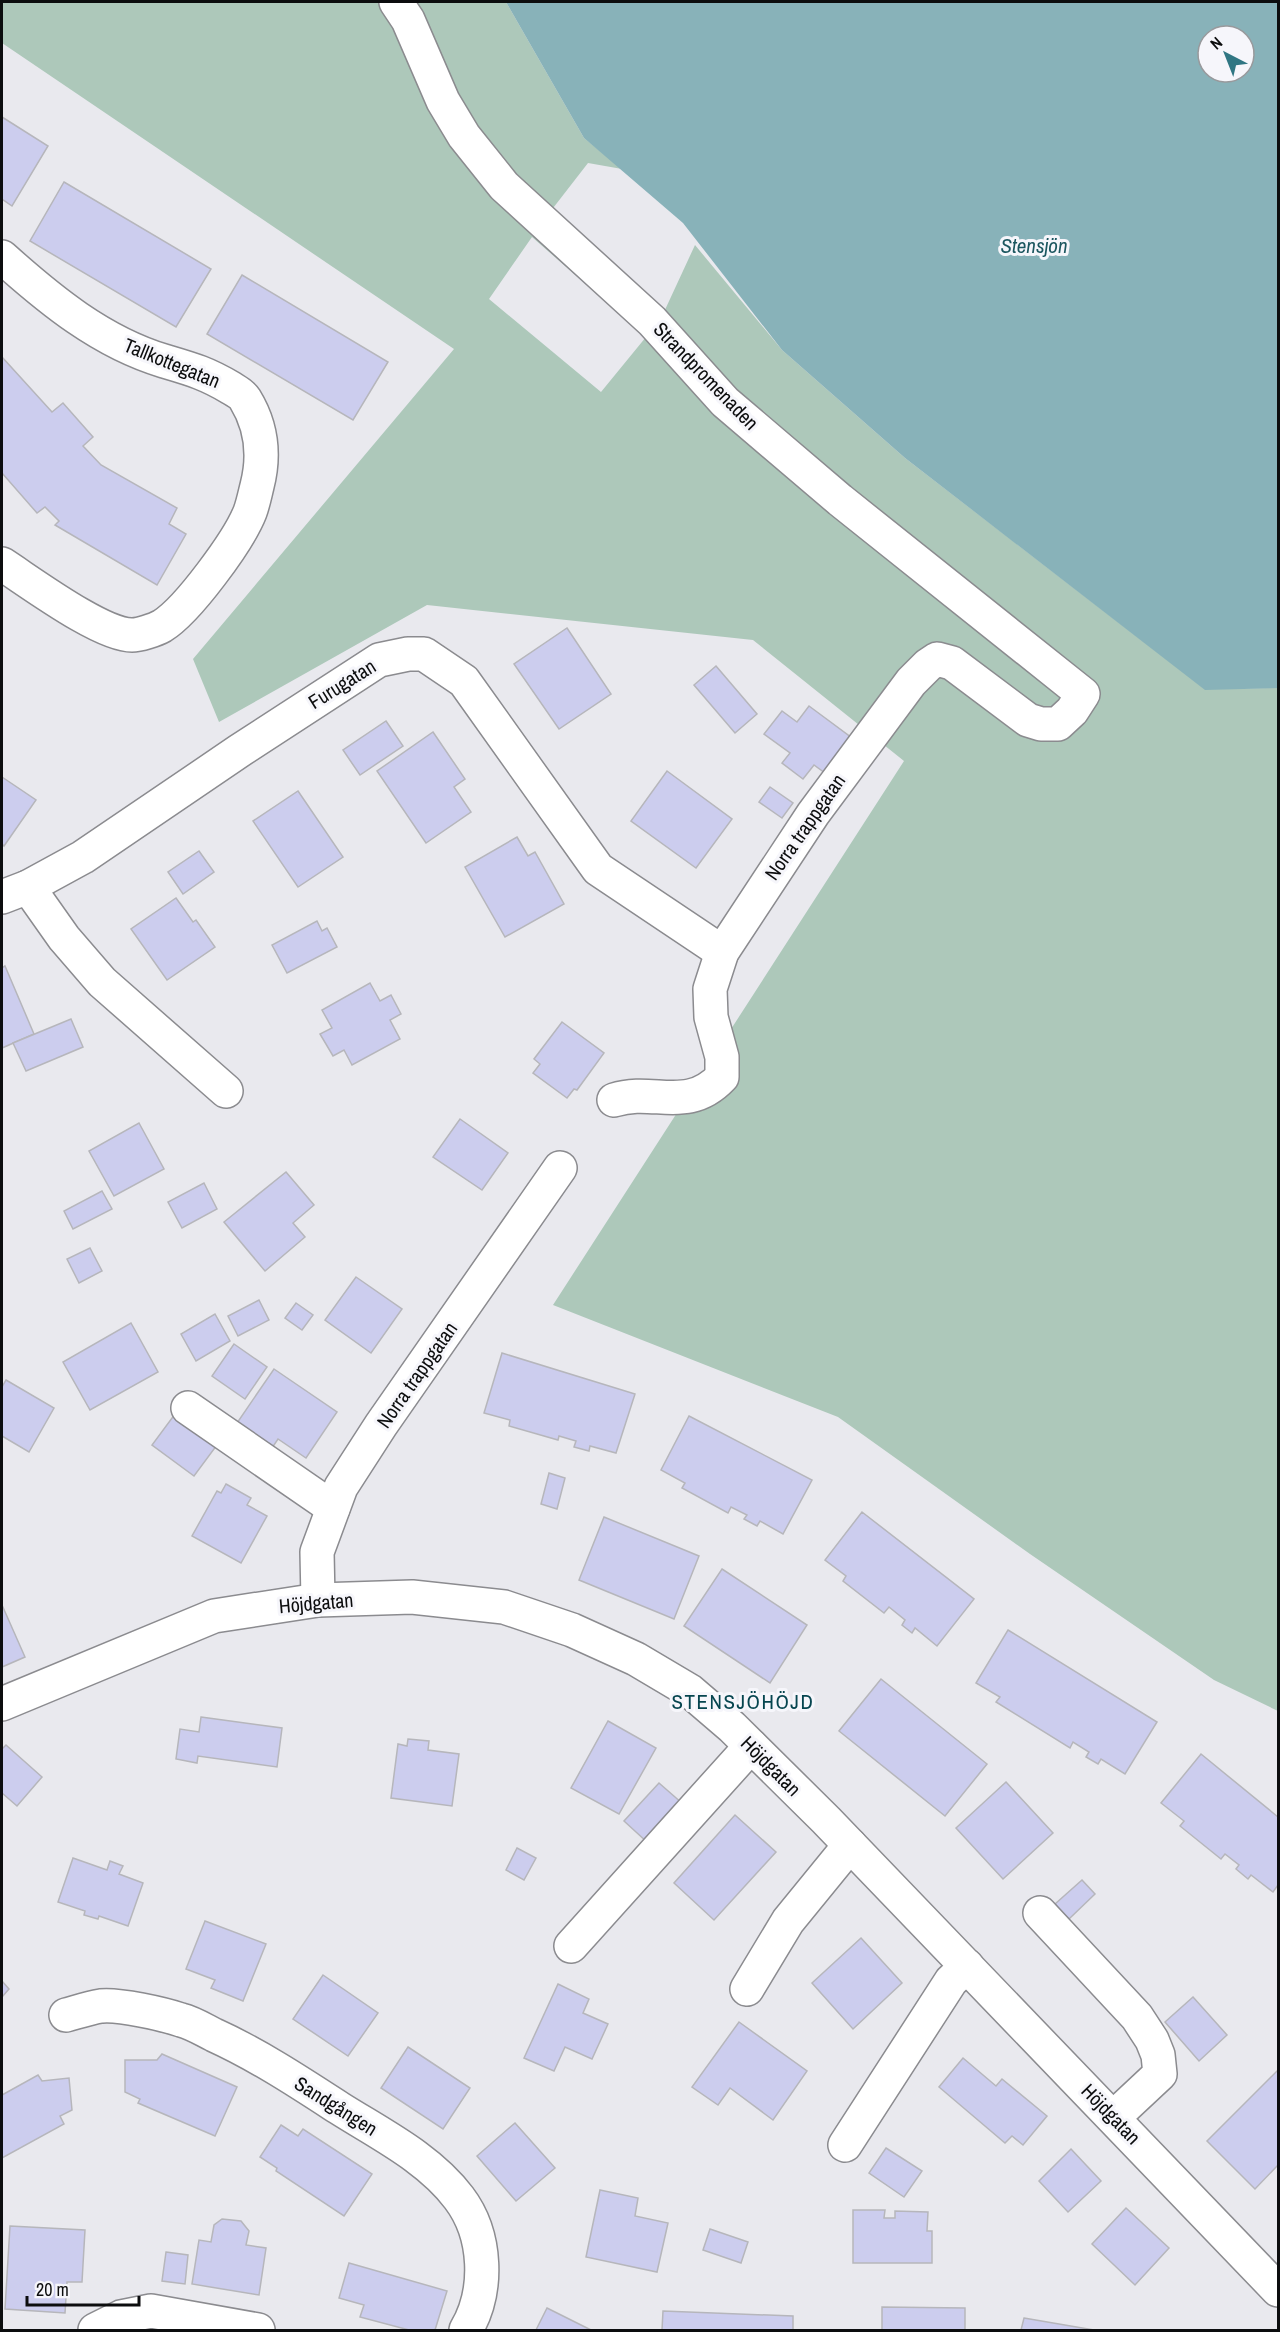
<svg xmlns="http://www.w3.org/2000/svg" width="1280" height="2332" viewBox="0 0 1280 2332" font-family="'Archivo Narrow',sans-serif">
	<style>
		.green { fill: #adc8ba; fill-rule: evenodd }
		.water { fill: #88b2b9; fill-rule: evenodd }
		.building { fill: #cccdee; stroke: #b6b6bb; stroke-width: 1.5 }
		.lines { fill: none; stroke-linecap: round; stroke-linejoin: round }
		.minor-casing { stroke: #8b8b8f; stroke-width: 36 }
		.minor { stroke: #fff; stroke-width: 33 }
		.labels { text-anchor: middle; stroke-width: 6; stroke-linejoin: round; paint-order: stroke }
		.street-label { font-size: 20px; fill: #0c0d0e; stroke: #f6f6fb }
		.water-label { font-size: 21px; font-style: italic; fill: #1b565f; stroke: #f6f6fb }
		.neighbourhood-label { font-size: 21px; letter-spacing: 1.5px; fill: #06454f; stroke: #f6f6fb }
	</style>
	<rect width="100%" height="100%" fill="#e9e9ee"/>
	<path class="green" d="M2,2H506L584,138L622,169L588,163L550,212L664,312L695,245L782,350L905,458L1205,689L1278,688V1711L1214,1680L1030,1554L838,1417L553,1305L904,761L753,640L427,605L219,722L193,659L454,349L2,43ZM532,237L646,337L601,392L489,299Z"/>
	<path class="water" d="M506,2H1278V688L1205,690L905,458L782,350L683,223L584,138ZM1208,36H1244V72H1208Z"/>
	<g class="building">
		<polygon points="2,117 48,146 12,206 2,199"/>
		<polygon points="64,182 211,269 176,327 30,241"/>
		<polygon points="242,275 388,362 353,420 207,334"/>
		<polygon points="2,357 52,412 63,403 93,437 83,446 101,465 177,508 169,524 186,534 157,585 55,525 59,521 45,507 37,513 2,473"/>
		<polygon points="567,628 611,694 559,729 514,664"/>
		<polygon points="716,666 757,714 735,733 694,685"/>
		<polygon points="809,706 852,738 825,773 814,765 803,779 782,763 790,753 764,734 782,711 797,722"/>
		<polygon points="386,721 403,746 360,775 343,750"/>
		<polygon points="433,732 465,779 454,787 471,812 426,843 377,771"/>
		<polygon points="667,771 732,819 696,868 631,821"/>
		<polygon points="2,777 36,800 4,846 2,844"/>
		<polygon points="770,787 793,803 782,818 759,802"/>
		<polygon points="298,791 343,857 298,887 253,821"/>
		<polygon points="517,837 528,856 535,852 564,904 505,937 465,867"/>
		<polygon points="199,851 214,872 183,894 168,872"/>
		<polygon points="176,898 193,922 196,920 215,947 167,980 131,929"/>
		<polygon points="317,921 322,931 327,928 337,947 287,973 272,945"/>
		<polygon points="5,966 34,1034 2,1048 2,968"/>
		<polygon points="370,983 380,1001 391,995 401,1014 390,1020 400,1039 352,1065 344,1050 333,1056 320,1034 332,1028 322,1010"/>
		<polygon points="71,1019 83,1047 26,1071 13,1043"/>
		<polygon points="562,1022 604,1053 577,1090 574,1089 567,1098 533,1073 540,1064 534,1059"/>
		<polygon points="460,1119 508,1153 482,1190 433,1157"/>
		<polygon points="139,1123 164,1169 114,1196 89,1151"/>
		<polygon points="286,1172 314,1205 293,1223 305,1237 265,1271 224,1222"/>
		<polygon points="204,1183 217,1209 182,1228 168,1202"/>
		<polygon points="102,1191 112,1209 73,1229 64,1211"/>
		<polygon points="90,1248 102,1271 79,1283 67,1259"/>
		<polygon points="356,1277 402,1309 371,1353 325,1320"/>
		<polygon points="259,1300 269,1320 238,1336 228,1316"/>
		<polygon points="296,1303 313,1315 302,1330 285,1318"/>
		<polygon points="215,1314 230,1341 196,1361 181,1334"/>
		<polygon points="131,1323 158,1372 90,1410 63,1362"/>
		<polygon points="234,1344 267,1367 245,1399 212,1376"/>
		<polygon points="502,1353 635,1394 616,1453 590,1446 589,1451 574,1447 576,1441 559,1436 558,1440 509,1426 510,1420 484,1413"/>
		<polygon points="274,1369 337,1412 306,1458 278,1439 272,1448 237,1423"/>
		<polygon points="6,1380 54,1408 29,1452 2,1436 2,1387"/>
		<polygon points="175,1414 217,1445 194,1476 152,1445"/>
		<polygon points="689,1416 812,1480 783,1534 760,1521 757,1526 744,1519 747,1515 731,1507 728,1513 682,1488 685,1483 661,1470"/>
		<polygon points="549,1473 565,1478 557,1509 541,1504"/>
		<polygon points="226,1484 251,1498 247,1505 267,1516 241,1563 192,1536 217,1491 221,1493"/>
		<polygon points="862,1512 974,1599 937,1646 915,1628 912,1633 902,1625 905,1620 889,1607 884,1613 843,1581 846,1576 825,1560"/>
		<polygon points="604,1517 699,1556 674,1619 579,1580"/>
		<polygon points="722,1569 807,1625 770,1683 684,1626"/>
		<polygon points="2,1605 25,1657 2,1667"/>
		<polygon points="1008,1630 1157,1722 1125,1774 1101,1759 1098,1764 1086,1757 1089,1752 1073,1742 1070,1748 996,1702 1000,1697 976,1683"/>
		<polygon points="881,1679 987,1764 945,1816 839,1731"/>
		<polygon points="201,1717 282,1728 277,1767 198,1756 197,1763 176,1759 180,1729 199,1732"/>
		<polygon points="608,1721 656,1748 619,1814 571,1788"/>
		<polygon points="408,1739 429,1741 428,1750 459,1754 452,1806 391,1798 398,1744 407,1746"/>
		<polygon points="6,1745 42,1777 17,1806 2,1793 2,1749"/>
		<polygon points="1201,1754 1278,1817 1278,1885 1273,1892 1251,1875 1248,1879 1236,1869 1239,1865 1225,1854 1221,1859 1180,1826 1184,1821 1161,1803"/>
		<polygon points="1006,1782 1053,1833 1003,1879 956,1828"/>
		<polygon points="659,1783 683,1804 648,1843 624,1821"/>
		<polygon points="735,1815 776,1852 714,1920 674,1883"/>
		<polygon points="517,1848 536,1858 524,1880 506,1870"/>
		<polygon points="73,1858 107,1870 110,1861 123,1866 119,1874 143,1883 128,1926 99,1916 98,1919 84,1915 85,1911 58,1902"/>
		<polygon points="1082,1880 1095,1894 1069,1919 1055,1904"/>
		<polygon points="205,1921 266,1944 243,2001 211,1988 215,1980 186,1969"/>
		<polygon points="861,1938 902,1983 853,2029 812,1983"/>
		<polygon points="323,1975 378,2013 348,2056 293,2019"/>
		<polygon points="2,1981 9,1989 2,1997"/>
		<polygon points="558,1984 589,1999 583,2013 608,2024 592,2059 565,2047 554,2071 524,2058"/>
		<polygon points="1193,1997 1227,2035 1199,2061 1165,2022"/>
		<polygon points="739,2022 807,2071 773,2120 730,2088 718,2105 692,2087"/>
		<polygon points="408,2047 470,2088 443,2129 381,2088"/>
		<polygon points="162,2054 237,2087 215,2136 138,2103 140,2099 125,2092 125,2060 157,2060"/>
		<polygon points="963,2058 996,2086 1002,2079 1047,2116 1023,2145 1012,2136 1005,2143 939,2087"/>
		<polygon points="1278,2070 1278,2165 1255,2189 1207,2141"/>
		<polygon points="38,2075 42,2081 69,2078 72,2110 60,2116 64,2124 2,2158 2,2095"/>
		<polygon points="515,2123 555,2168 516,2201 477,2156"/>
		<polygon points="281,2125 298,2136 303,2129 372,2174 344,2216 276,2171 277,2168 260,2157"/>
		<polygon points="886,2148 922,2171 904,2197 869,2173"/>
		<polygon points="1071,2149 1101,2181 1068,2212 1039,2181"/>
		<polygon points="600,2190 638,2198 635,2216 668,2223 657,2272 586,2257"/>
		<polygon points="1126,2208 1169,2248 1135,2285 1092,2244"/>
		<polygon points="853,2210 885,2210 884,2218 895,2218 895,2211 928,2212 927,2231 932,2231 932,2263 853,2263"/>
		<polygon points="222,2219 241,2221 249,2231 246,2245 266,2248 259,2295 192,2284 199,2240 211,2242 214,2225"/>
		<polygon points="10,2226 85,2230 82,2282 67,2282 65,2313 5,2309"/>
		<polygon points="710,2229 748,2242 741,2263 703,2250"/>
		<polygon points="166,2252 188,2255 185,2284 162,2281"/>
		<polygon points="349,2263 447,2291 435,2330 409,2330 360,2317 364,2305 339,2298"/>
		<polygon points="882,2307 965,2308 965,2330 882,2330"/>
		<polygon points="547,2308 591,2330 536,2330"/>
		<polygon points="663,2311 793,2316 793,2330 662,2330"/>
		<polygon points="1024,2318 1094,2330 1021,2330"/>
	</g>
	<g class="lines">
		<g class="minor-casing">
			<g id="minor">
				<path d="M396,2L408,20L443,101L464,136L504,186L652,321L725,402L840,500L1083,694L1072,711L1058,724H1041L1028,720L952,663L937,659L928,665L911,682L813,814L722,952L710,989L711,1017L722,1057V1077C687,1114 654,1087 614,1100"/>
				<path d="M2,257C50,300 101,342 164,361C191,369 206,373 231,388C236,391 242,394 245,399C261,425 265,455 257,486C255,494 253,504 250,512C239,540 188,610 162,626C155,630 139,635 132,635C101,635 30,582 2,564"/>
				<polyline points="28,887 64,938 102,982 226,1091"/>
				<polyline points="2,897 28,887 83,857 239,751 379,660 408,654 424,654 464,681 598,869 722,952"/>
				<polyline points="188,1408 333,1508"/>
				<polyline points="318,1600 317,1552 341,1487 381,1425 560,1168"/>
				<polyline points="2,1704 214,1616 318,1600 412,1597 504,1607 572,1630 636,1659 690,1691 732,1727 826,1820 1278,2290"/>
				<polyline points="1040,1913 1137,2017 1152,2040 1158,2055 1160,2074 1114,2117"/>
				<polyline points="571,1946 751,1746"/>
				<polyline points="747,1989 788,1921 850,1845"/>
				<path d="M66,2015C77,2012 89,2008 101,2006C119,2004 163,2014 181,2020C193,2023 204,2030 214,2035C258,2055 299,2082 339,2108C380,2134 429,2158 459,2198C487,2235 489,2291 466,2330"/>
				<polyline points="845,2145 951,1981 967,1966"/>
				<polyline points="95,2330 121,2317 151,2311 258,2330"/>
			</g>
		</g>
		<use href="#minor" class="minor"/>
	</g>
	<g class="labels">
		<g class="street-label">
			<text transform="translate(172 363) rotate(22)" y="7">Tallkottegatan</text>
			<text transform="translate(706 376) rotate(46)" y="7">Strandpromenaden</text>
			<text transform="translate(342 684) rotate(-32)" y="7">Furugatan</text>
			<text transform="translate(805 827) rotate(-55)" y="7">Norra trappgatan</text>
			<text transform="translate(417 1375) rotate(-55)" y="7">Norra trappgatan</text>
			<text transform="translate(316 1603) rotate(-5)" y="7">Höjdgatan</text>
			<text transform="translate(771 1766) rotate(45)" y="7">Höjdgatan</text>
			<text transform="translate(336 2106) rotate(32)" y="7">Sandgången</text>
			<text transform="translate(1111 2114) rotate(46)" y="7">Höjdgatan</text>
		</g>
		<g class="water-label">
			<text x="1034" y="253">Stensjön</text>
		</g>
		<g class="neighbourhood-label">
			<text x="743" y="1709">STENSJÖHÖJD</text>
		</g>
	</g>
	<rect width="1280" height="2332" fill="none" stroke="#0c0d0e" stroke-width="6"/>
	<g transform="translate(1226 54) rotate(318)"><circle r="28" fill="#f6f6fb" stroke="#98999c" stroke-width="1.5"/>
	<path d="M0-4.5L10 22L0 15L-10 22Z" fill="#307683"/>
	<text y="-9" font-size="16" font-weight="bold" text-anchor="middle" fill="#0c0d0e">N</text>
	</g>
	<path d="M27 2296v9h112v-9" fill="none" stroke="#0c0d0e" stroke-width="3"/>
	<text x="36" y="2296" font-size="18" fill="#0c0d0e" stroke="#f6f6fb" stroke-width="4.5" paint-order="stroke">20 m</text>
</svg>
